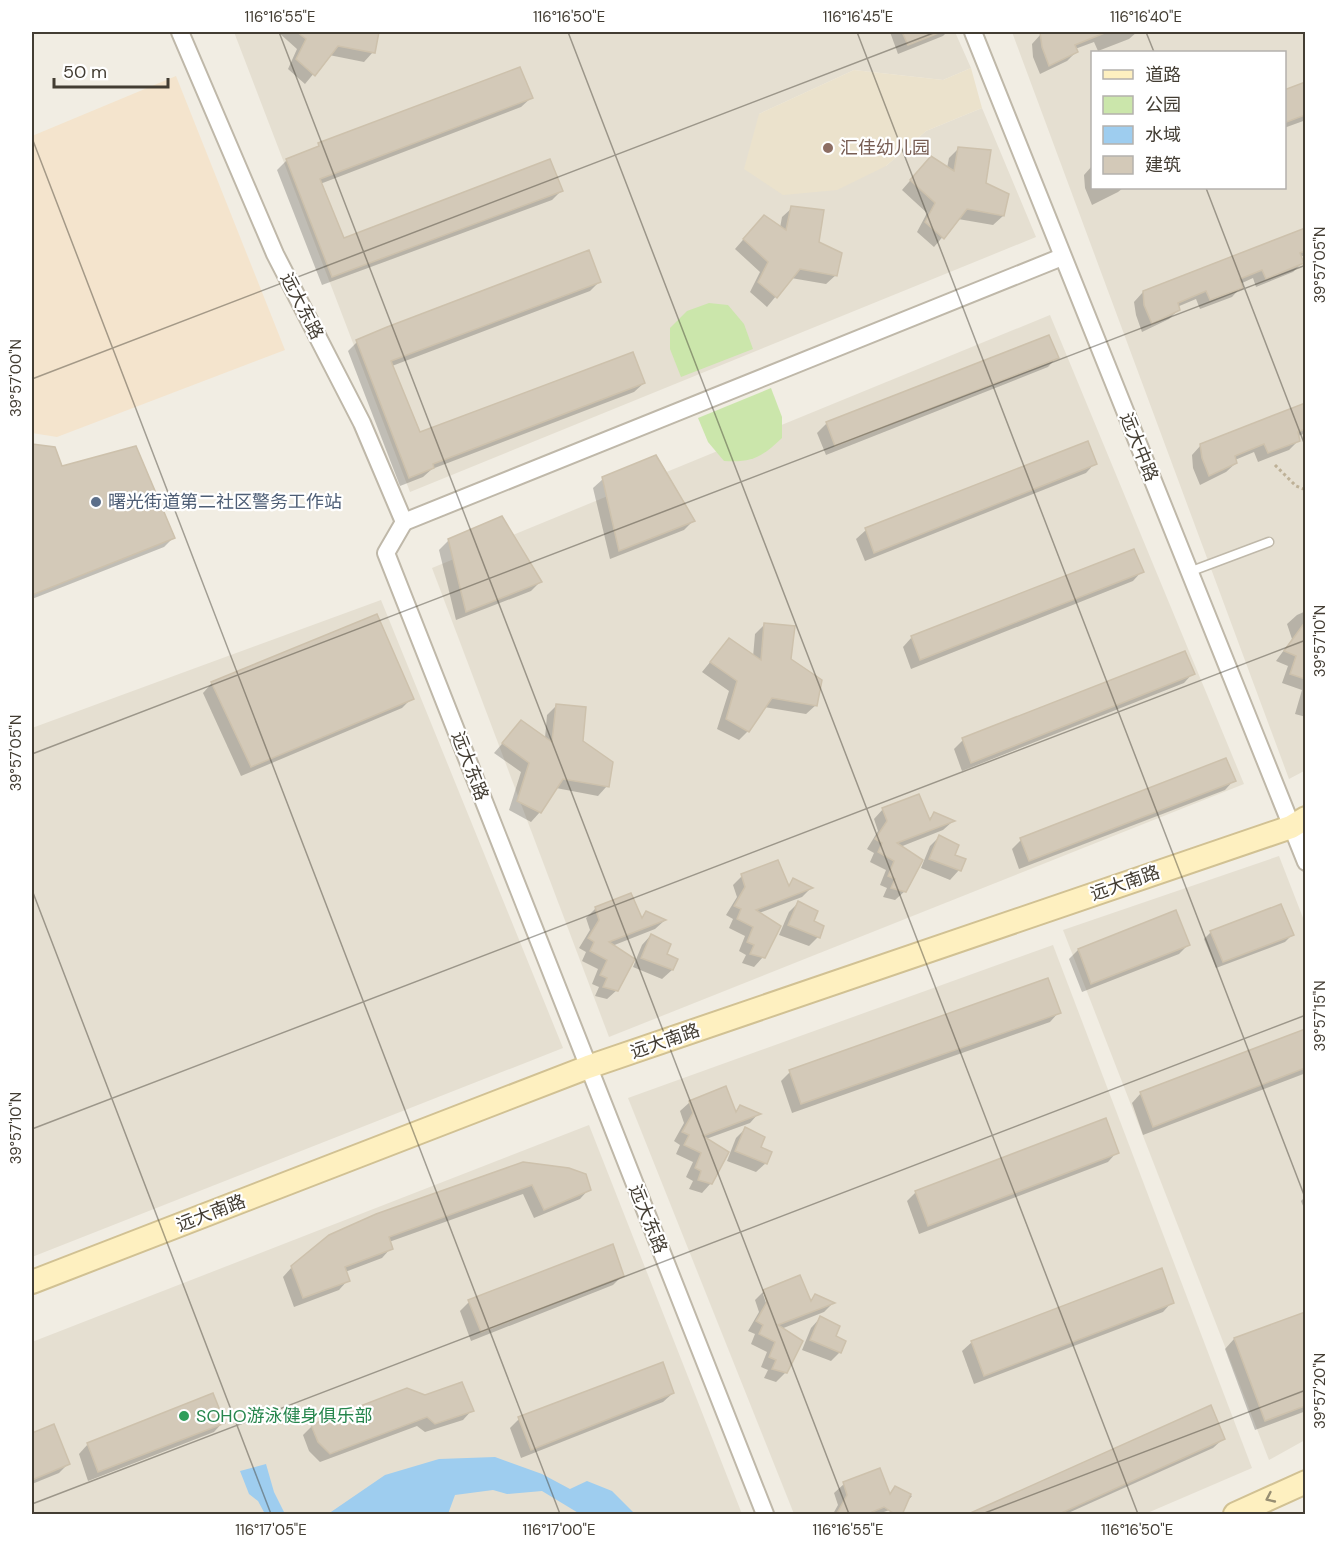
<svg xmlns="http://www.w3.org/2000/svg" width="1337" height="1546" viewBox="0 0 1337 1546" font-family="'DM Sans','Noto Sans SC',sans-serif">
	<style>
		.residential { fill: #e5dfd1; fill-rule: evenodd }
		.commercial { fill: #f4e4cd }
		.education { fill: #ebe2cc }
		.green { fill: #cbe6ab }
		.water { fill: #9ecdef }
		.shadow { fill: #0003; fill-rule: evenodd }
		.building { fill: #d3c9b8; stroke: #cdc1ac; stroke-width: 1.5 }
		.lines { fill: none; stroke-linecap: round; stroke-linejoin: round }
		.lane-casing { stroke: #bfb8a9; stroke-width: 11 }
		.street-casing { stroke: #bfb8a9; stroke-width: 20 }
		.secondary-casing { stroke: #d1c193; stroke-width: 26 }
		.path { stroke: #beb197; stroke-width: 3; stroke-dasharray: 3 3; stroke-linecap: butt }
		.lane { stroke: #fff; stroke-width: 8 }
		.street { stroke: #fff; stroke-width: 16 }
		.secondary { stroke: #fef0c0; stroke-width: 22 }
		.oneway { stroke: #978e72 }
		.ticks { fill: none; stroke: #433d33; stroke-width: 1.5; stroke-opacity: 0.45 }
		.education-dot { fill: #8d6e63; stroke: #fff; stroke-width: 2 }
		.service-dot { fill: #5c6f8a; stroke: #fff; stroke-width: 2 }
		.leisure-dot { fill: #2e9e5b; stroke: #fff; stroke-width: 2 }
		.labels { text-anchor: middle; stroke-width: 4.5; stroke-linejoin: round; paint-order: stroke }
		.education-label { font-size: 18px; fill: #785e54; stroke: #fff; text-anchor: start }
		.street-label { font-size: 18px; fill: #433d33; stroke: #fff }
		.service-label { font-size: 18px; fill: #4e5e75; stroke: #fff; text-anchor: start }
		.leisure-label { font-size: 18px; fill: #27864d; stroke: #fff; text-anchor: start }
		.neatline { fill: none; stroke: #433d33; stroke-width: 2 }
		.ticks-label { font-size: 15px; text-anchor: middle; fill: #433d33 }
	</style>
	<rect width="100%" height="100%" fill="#f1ede3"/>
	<g class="residential">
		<polygon points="234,32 955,32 971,68 943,80 854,70 759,114 886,166 926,131 982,108 1036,237 410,492"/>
		<path d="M1012,32H1305L1306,770L1289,779ZM1092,52H1284V188H1092Z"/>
		<polygon points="1050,315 1244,784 609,1037 432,568"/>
		<polygon points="381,600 563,1048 32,1257 32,728"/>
		<polygon points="1279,856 1305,923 1305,1440 1269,1460 1063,930"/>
		<polygon points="1053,945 1252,1468 1145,1514 794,1514 628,1098"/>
		<polygon points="589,1125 742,1514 32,1514 32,1342"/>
	</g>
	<polygon class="commercial" points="176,76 285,350 57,437 32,433 32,136"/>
	<polygon class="education" points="971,68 982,108 926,131 886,166 837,190 783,195 744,169 759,114 854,70 943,80"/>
	<g class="green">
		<polygon points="709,303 728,305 744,324 753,349 681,377 670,349 670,328 687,311"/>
		<path d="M771,388L782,417V438C762,457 752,463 724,461L708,442L698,418Z"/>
	</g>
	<g class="water">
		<polygon points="495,1457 542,1474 570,1489 587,1481 612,1491 635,1514 580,1514 542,1491 507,1494 493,1490 455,1495 448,1514 328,1514 385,1475 439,1459"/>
		<polygon points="266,1464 274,1492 285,1514 265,1514 258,1501 249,1494 240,1471"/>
	</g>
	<g class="shadow">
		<polygon points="278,32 378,32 373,52 364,62 329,55 305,84 288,69 297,49"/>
		<polygon points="890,32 947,32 943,36 898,54"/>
		<polygon points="1048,32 1137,32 1129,39 1098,51 1094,42 1075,49 1076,52 1067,61 1040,74 1033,57 1032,44 1041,34"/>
		<polygon points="1306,83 1306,120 1284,128 1284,91"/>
		<polygon points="531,98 521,107 320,184 343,240 561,191 552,200 322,285 277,170 286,161 314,150 319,145"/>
		<polygon points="958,149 984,184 1003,216 993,225 958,219 934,247 917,232 927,213 902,190 922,167 947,168 949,158"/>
		<polygon points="1092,166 1092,188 1123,188 1118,192 1092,205 1085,188 1084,175"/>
		<polygon points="792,208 817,243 836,275 826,284 791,278 767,307 750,292 760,272 735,249 755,226 780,228 782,217"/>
		<polygon points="1306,229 1306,255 1300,257 1302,263 1293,272 1256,287 1253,278 1240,284 1241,287 1232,297 1200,309 1196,299 1177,307 1178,310 1169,319 1142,332 1136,315 1134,302 1143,292"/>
		<polygon points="599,282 590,291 392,366 419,434 644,383 634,392 432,469 423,477 400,486 348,351 357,342"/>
		<polygon points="1057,357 1048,367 826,455 817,433 827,423"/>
		<polygon points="1306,405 1306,433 1298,436 1299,440 1289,450 1258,462 1254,452 1235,460 1236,463 1226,472 1200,485 1193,468 1192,455 1201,445"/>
		<polygon points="1087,443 1095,463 1086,473 865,561 856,539 866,530"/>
		<polygon points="32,446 54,448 61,468 173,538 164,547 32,599"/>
		<polygon points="603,479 693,521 684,530 610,559 593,488"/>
		<polygon points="449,540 540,582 531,591 456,620 439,550"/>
		<polygon points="1142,571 1133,581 911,669 903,647 912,637"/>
		<polygon points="1306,611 1306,717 1295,714 1302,690 1282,683 1288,666 1276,661 1292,639 1287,624 1297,615"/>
		<polygon points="765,624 790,660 816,705 806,714 764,707 748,731 739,740 717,729 729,691 702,672 720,650 753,657 755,634"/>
		<polygon points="1193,673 1184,683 962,771 954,749 963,740"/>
		<polygon points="212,683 412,698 402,708 241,776 203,693"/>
		<polygon points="556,706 581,742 607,786 598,796 556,788 540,812 531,822 509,810 521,772 494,753 521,722 545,738 547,715"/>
		<polygon points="1234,780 1225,790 1019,869 1012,849 1021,840"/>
		<polygon points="883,809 928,820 934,814 952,822 943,830 900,847 905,891 895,900 883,897 887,888 880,885 886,870 870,862 874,853 867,849 878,831 874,819"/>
		<polygon points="939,837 953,855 964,860 959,870 950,880 921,868 930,846"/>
		<polygon points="742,876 787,887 793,880 811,888 802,897 759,913 763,957 754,967 742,963 746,955 739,951 745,936 729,928 733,919 726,915 737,897 733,885"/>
		<polygon points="631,895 640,919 647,913 664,921 655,929 612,946 617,990 607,999 595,996 599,987 592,984 598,969 582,961 586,952 579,948 590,930 586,918 595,909"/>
		<polygon points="798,903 812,922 818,937 809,946 779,935 789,912"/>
		<polygon points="1211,932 1292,935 1285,942 1216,968 1204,939"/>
		<polygon points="651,935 665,955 676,959 672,970 662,979 633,967 642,945"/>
		<polygon points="1188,945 1179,954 1082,992 1069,959 1078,950"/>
		<polygon points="1059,1012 1050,1022 792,1113 781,1081 790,1072"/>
		<polygon points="1306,1031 1306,1073 1143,1135 1132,1103 1141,1093"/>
		<polygon points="690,1102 735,1112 741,1106 758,1114 750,1123 706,1139 711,1183 702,1193 689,1189 693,1181 686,1177 693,1162 676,1154 680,1145 674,1141 684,1123 680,1111"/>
		<polygon points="745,1129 759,1148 766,1163 756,1172 727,1161 736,1138"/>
		<polygon points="1117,1152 1108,1162 919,1234 907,1201 916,1192"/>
		<polygon points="524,1163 589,1189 580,1199 534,1218 523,1194 389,1242 391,1248 382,1258 345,1272 348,1280 339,1290 294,1307 283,1277 292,1267"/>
		<polygon points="1306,1196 1306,1213 1301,1201"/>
		<polygon points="622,1276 613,1285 471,1341 460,1311 469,1302"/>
		<path d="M764,1291L809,1302L815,1296L833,1303L824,1312L781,1329L786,1372L776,1382L764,1378L768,1370L761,1367L767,1352L751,1344L755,1334L748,1331L759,1312L755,1300ZM763,1294H766L768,1309Z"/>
		<polygon points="1172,1302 1163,1312 974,1384 962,1351 972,1342"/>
		<polygon points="1306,1313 1306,1411 1255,1430 1225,1349 1234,1339"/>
		<polygon points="820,1318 834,1337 840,1352 831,1361 802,1350 811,1328"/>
		<polygon points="673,1393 663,1402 521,1458 510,1428 519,1419"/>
		<polygon points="472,1410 463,1420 425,1432 417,1426 320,1462 309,1451 303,1435 312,1426"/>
		<polygon points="223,1422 214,1432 88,1481 79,1454 88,1444"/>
		<polygon points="53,1426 68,1464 59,1473 32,1484 32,1435"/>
		<polygon points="1223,1439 1213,1448 1066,1514 971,1514"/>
		<polygon points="844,1484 889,1494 895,1488 912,1496 904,1505 878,1514 833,1514 838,1505 834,1493"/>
	</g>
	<g class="building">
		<polygon points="297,32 379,32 375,53 338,46 315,76 296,59 306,39"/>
		<polygon points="902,32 941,32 908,45"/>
		<polygon points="1040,32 1107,32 1075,45 1078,52 1049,66 1042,47"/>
		<polygon points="520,67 533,98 320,179 344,238 550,159 563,191 332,277 286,159 319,146 318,143"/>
		<polygon points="1305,82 1305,115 1284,123 1284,90"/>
		<polygon points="958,147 991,150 986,183 1009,194 1004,216 967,209 944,239 925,222 935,203 910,180 931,156 954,171"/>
		<polygon points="791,206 824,210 819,242 842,253 837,276 800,269 777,298 758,282 768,262 743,239 764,215 786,230"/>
		<polygon points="1305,228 1305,251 1300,253 1304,263 1266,279 1262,270 1240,279 1243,288 1210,300 1206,291 1178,303 1180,310 1152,324 1144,305 1143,291"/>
		<polygon points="589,250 601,282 391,361 420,432 633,352 645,383 433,464 434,468 409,478 356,340 387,327"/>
		<polygon points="1049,335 1059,358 835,446 826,422"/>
		<polygon points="1305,403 1305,429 1298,432 1300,441 1268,453 1264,444 1235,456 1237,463 1209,476 1202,458 1200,444"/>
		<polygon points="1088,441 1097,464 874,553 865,528"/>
		<polygon points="32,444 55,447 62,466 136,446 175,538 32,595"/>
		<polygon points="656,455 695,521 619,551 602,477"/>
		<polygon points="502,516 542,582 466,612 448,539"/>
		<polygon points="1134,549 1144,572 920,660 911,636"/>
		<polygon points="377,614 414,699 251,767 211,682"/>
		<polygon points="1305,622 1305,679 1290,674 1296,656 1284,651"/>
		<polygon points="764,623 795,626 791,659 822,680 817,706 772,698 749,732 726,719 737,681 710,662 729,638 761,660"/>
		<polygon points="1185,651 1195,674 971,763 962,738"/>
		<polygon points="556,704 586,707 583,741 613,762 609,787 563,779 541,813 517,801 529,763 502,743 521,720 552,742"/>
		<polygon points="1226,758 1236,781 1029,861 1020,838"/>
		<polygon points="919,794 930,820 934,812 955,821 897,843 923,860 906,892 891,888 895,879 888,876 894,861 878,852 882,843 875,839 887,821 882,808"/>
		<polygon points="939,835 959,845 955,855 966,859 961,871 929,859"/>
		<polygon points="778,860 789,886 793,878 813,888 756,910 781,926 765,958 750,954 754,945 747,942 753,927 737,919 741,909 734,906 745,887 741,874"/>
		<polygon points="631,893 642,918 646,911 666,920 609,942 635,959 618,991 603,987 607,978 600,975 607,960 590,951 594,942 588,938 599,920 595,907"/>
		<polygon points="798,901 818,911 814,921 824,926 820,938 788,925"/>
		<polygon points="1281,904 1294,935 1223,962 1210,931"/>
		<polygon points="1176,910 1190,945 1091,984 1078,949"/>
		<polygon points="651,934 671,944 667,954 678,959 673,970 641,958"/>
		<polygon points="1048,978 1061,1013 801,1104 789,1070"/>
		<polygon points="1305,1029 1305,1068 1153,1127 1140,1092"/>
		<polygon points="726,1086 736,1112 740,1105 761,1114 703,1136 729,1152 712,1184 698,1180 701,1171 695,1168 701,1153 684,1145 689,1135 682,1132 693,1113 689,1101"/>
		<polygon points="1106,1118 1119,1153 928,1226 915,1191"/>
		<polygon points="745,1127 765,1137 761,1147 772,1152 767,1164 735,1151"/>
		<polygon points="523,1162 569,1168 586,1174 591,1190 544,1210 532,1185 389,1237 393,1249 345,1267 350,1281 303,1298 291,1266 329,1235 376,1214"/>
		<polygon points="613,1244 624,1276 481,1332 468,1300"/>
		<polygon points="1162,1268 1174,1303 984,1376 971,1341"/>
		<polygon points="800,1275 811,1301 815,1294 835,1303 778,1325 803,1341 787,1373 772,1369 776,1360 769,1357 775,1342 759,1334 763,1325 756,1321 767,1302 763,1290"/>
		<polygon points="1305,1312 1305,1406 1265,1421 1234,1338"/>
		<polygon points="820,1316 840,1326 836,1336 846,1341 841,1353 810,1340"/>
		<polygon points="663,1362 674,1393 531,1450 518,1417"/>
		<polygon points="462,1382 474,1411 435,1424 427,1417 330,1454 318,1442 311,1425 407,1388 425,1395"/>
		<polygon points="213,1393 225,1423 98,1472 87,1443"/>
		<polygon points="1211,1405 1225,1439 1057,1515 966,1515"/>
		<polygon points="54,1424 70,1464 32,1480 32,1433"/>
		<polygon points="880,1468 890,1494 895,1486 911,1494 902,1515 896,1515 884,1507 872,1512 872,1515 836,1515 847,1495 843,1482"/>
	</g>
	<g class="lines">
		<g class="lane-casing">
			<polyline id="lane" points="1189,572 1269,542"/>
		</g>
		<g class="street-casing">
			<g id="street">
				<polyline points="180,32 275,254 362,423 404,522 386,553 765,1514"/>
				<polyline points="973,32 1306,862"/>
				<polyline points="404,522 1062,257"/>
			</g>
		</g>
		<g class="secondary-casing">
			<g id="secondary">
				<polyline points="32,1282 588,1067 1291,827 1306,818"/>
				<polyline points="1235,1514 1306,1482"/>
			</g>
		</g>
		<polyline class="path" points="1275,465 1296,486 1306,490"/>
		<use href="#lane" class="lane"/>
		<use href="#street" class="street"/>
		<use href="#secondary" class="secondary"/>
	</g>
	<defs><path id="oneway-chevron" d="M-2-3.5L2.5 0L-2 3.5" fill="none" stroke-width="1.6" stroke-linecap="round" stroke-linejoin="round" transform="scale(1.5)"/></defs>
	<use class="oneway" href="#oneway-chevron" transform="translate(1270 1498) rotate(155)"/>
	<path class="ticks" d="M279,32L849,1514M568,32L1138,1514M857,32L1306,1200M1146,32L1154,52M32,138L560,1514M1206,188L1306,448M32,379L936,32M32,754L1306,265M32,890L271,1514M32,1129L1306,640M32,1504L1306,1015M982,1514L1306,1390"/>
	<circle class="education-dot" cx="828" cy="148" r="6"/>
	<circle class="service-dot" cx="96" cy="502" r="6"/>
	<circle class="leisure-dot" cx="184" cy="1416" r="6"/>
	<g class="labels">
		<g class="education-label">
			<text x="840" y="154">汇佳幼儿园</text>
		</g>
		<g class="street-label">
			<text transform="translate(302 306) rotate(63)" y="6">远大东路</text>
			<text transform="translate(1139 447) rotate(68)" y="6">远大中路</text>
			<text transform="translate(470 766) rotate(69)" y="6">远大东路</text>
			<text transform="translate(1125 883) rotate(-19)" y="6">远大南路</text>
			<text transform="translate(665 1041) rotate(-19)" y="6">远大南路</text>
			<text transform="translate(211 1213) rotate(-21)" y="6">远大南路</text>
			<text transform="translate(648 1219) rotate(68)" y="6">远大东路</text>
		</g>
		<g class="service-label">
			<text x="108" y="508">曙光街道第二社区警务工作站</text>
		</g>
		<g class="leisure-label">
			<text x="196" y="1422">SOHO游泳健身俱乐部</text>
		</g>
	</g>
	<rect width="1337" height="1546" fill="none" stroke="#ffffff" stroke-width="66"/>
	<rect x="1091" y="51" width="195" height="138" fill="#ffffff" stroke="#b4b1ad" stroke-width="1.5"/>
	<rect x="1103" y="70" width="30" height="9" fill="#fef0c0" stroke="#b4b1ad" stroke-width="1.5"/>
	<text x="1145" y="81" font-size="18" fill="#433d33">道路</text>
	<rect x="1103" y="96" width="30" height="18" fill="#cbe6ab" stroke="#b4b1ad" stroke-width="1.5"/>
	<text x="1145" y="111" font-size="18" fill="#433d33">公园</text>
	<rect x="1103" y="126" width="30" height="18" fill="#9ecdef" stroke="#b4b1ad" stroke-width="1.5"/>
	<text x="1145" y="141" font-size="18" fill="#433d33">水域</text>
	<rect x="1103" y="156" width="30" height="18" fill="#d3c9b8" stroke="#b4b1ad" stroke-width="1.5"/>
	<text x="1145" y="171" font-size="18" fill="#433d33">建筑</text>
	<path d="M54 78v9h114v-9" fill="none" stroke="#433d33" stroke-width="3"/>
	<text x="63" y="78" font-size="18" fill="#433d33" stroke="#ffffff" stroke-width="4.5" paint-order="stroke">50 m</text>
	<rect x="33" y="33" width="1271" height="1480" class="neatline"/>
	<g class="ticks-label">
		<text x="280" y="22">116°16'55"E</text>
		<text x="569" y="22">116°16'50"E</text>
		<text x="858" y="22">116°16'45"E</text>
		<text x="1146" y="22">116°16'40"E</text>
		<text transform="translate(1320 265) rotate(-90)" y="5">39°57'05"N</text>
		<text transform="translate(16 378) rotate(-90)" y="5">39°57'00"N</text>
		<text transform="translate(1320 641) rotate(-90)" y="5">39°57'10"N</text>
		<text transform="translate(16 753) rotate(-90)" y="5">39°57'05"N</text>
		<text transform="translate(1320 1016) rotate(-90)" y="5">39°57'15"N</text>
		<text transform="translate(16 1128) rotate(-90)" y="5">39°57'10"N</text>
		<text transform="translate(1320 1391) rotate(-90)" y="5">39°57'20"N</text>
		<text x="271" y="1535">116°17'05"E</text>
		<text x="559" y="1535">116°17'00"E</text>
		<text x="848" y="1535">116°16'55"E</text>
		<text x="1137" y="1535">116°16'50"E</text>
	</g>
</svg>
